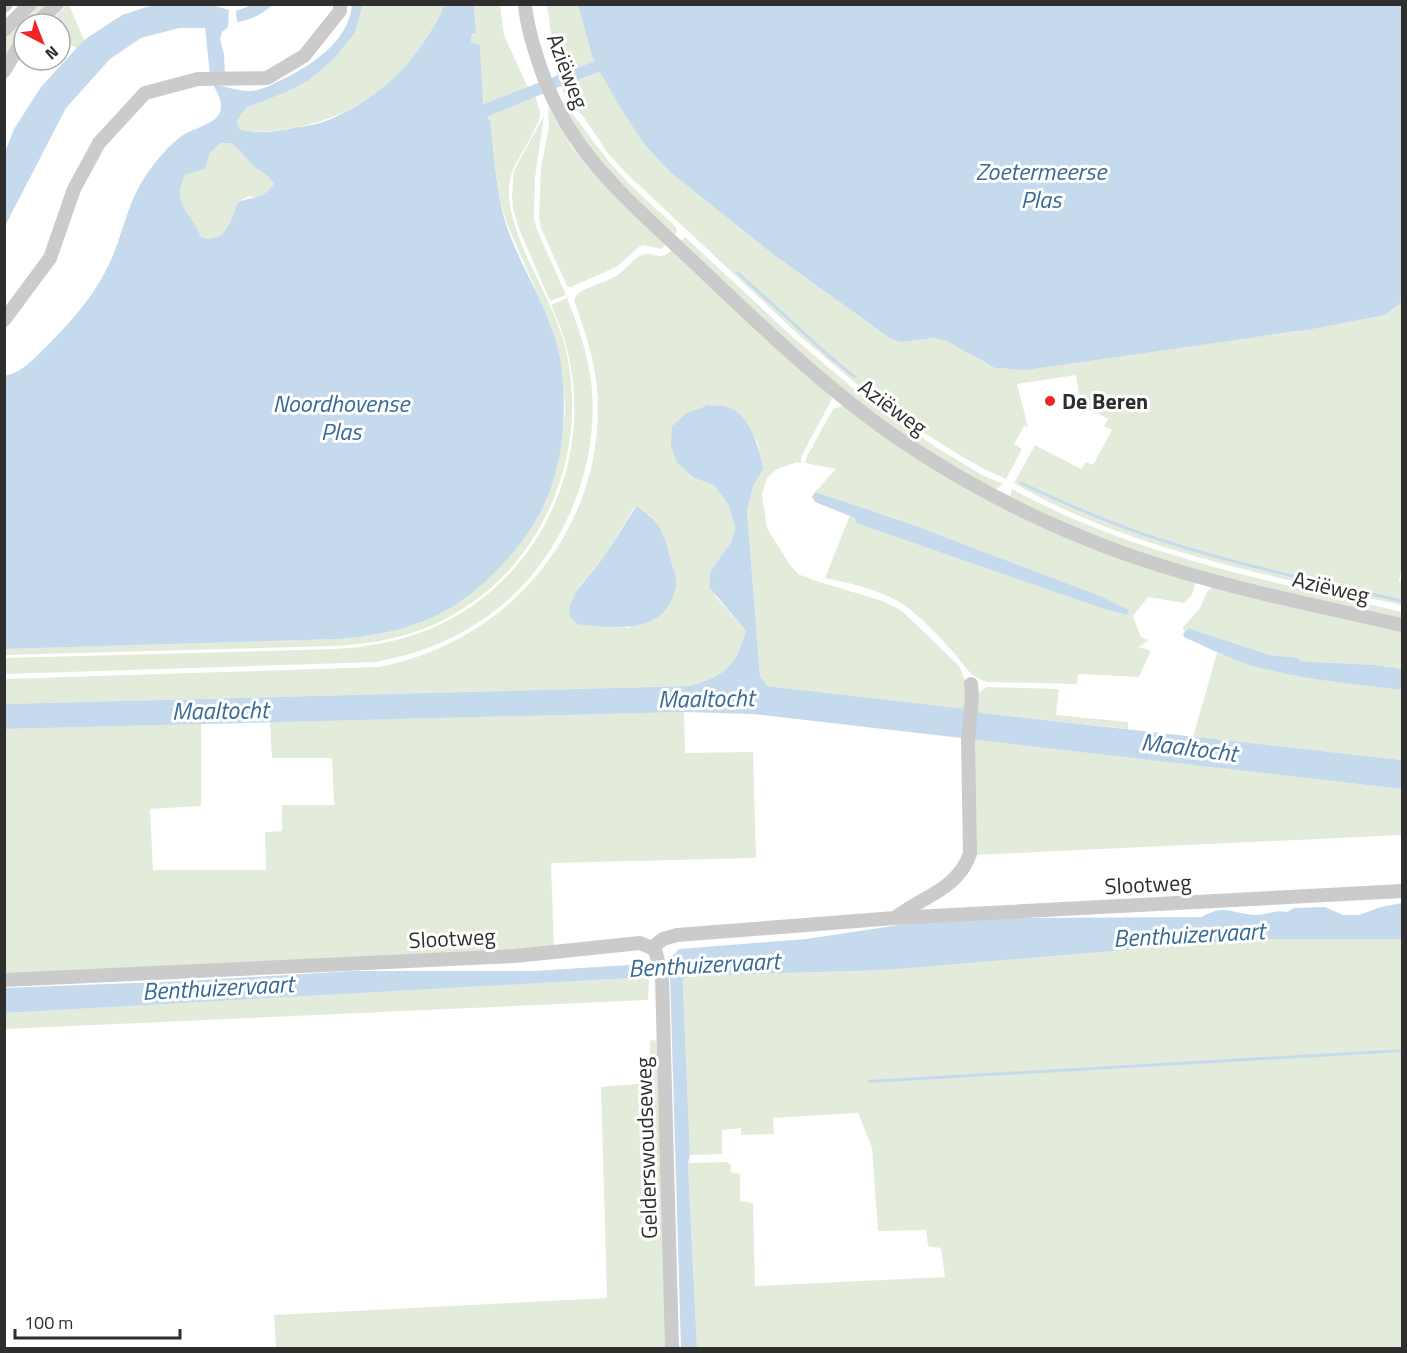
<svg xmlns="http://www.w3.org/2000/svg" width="1407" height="1353" viewBox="0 0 1407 1353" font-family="'Titillium Web',sans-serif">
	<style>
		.green { fill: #e3ecda; fill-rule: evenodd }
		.water { fill: #c5dbed; fill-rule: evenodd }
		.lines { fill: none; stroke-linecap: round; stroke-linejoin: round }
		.stream { stroke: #c5dbed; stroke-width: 3 }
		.minor { stroke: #cbcbcb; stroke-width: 14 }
		.poi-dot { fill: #f02526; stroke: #fff; stroke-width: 2 }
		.labels { text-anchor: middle; stroke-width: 6; stroke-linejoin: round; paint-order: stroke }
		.street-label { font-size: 22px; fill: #2e2e2e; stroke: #fff }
		.poi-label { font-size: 22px; font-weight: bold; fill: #2e2e2e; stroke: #fff; text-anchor: start }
		.water-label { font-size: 24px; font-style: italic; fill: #376a95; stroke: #fff }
	</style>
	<rect width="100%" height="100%" fill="#fff"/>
	<g class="green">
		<polygon points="38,5 50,5 31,24 24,24 24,31 5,60 5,38"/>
		<polygon points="67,5 69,5 84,40 77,48 60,41 60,24 47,24"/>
		<path d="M363,5H444C440,17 434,26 427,37C397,85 354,116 298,127C278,131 259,134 239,129L237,121L246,108L284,93L308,81L333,60L355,33Z"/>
		<polygon points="474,5 500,5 504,35 528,88 482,104 480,46 471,43 472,33 476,32"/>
		<polygon points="547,5 578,5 592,56 595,61 557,76"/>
		<path d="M601,72L621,109L644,144L670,172L774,255L891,339C910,346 927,334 946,340C969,348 984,370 1010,369L1293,332L1385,315L1402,302V567L1399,581L1402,582V605C1273,576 1130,551 1014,483L1035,445L1081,469L1086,462L1093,465L1112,430L1104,426L1108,419L1092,410L1081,412L1076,375L1017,384L1028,427L1024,426L1014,444L1022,449L1006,479L986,470L959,455L912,425L855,383L800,336L626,173L607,152L583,116L568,101L561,86Z"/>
		<path d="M535,96C537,102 540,108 540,114C540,120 536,126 534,131C519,162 503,172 511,211C522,261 557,305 567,355C591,467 531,588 423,629C394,640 365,644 334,646L5,655L4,649L341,639L385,633L418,624L536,521L546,502L556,470L565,412L564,392L551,325L507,224L500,199L487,117Z"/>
		<path d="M562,102C577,118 589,136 603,154C624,181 651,204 676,227L677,232L674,235C631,195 588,155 562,102Z"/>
		<polygon points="548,106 572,147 588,167 666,244 661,249 644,245 639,247 616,267 571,287 567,286 541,228 539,217 541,168 549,126"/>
		<polygon points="544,116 535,178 534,218 537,230 566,295 550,301 519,229 513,209 512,196 514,170"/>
		<path d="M221,143H231C240,150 245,157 252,165C261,174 266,171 275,184L268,193L259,198L249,196L238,202C231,220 225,245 201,237C195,221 177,207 179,188C179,184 183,179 185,175L205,169L210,153Z"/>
		<path d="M685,237L796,340L854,389L934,446L982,475L1003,484L995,490C935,457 877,419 824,375C774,334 728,286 680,242Z"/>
		<path d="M672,250L829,393L832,399L801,457V463L797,462L777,469L767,478L762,494L767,528L790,565L798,574L816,581L883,601L902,611L959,666L968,687V710L767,686L760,677L747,509L753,486L764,468L757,441L729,407L708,405L687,413L694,478L714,485L728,504L735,528L731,542L711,570L715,596L746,631C736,666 724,677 689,686L5,704L4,679L379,667C511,642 608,525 597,388C594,357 584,329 574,300L577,294C589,286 603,283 616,276C625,271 632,259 642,255C653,250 658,263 672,250ZM635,506L651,516L630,628L600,627L577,623L580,585L604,557Z"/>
		<path d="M567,298C579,328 589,357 592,390C599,477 555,572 482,620C450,642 414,655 376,662L5,674V658L336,649C366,647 396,642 425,631C553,581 610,428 551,305Z"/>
		<path d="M843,405L916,457L1196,581L1192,595L1184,603L1148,597L1133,616L1141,637L1149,640L1139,647L1151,651L1139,677L1078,674L1077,684L989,682C971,679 965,666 954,653C940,638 924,620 908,608C883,590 854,584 825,578L850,515L855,518L857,523L1104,609L1127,615L1098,595L892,517L859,508L815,492L836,469L805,463L806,458L833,409Z"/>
		<path d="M1012,489C1133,555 1269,581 1402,612V618H1395L1227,578L1127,549L1069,526L1012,500L1010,496Z"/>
		<polygon points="1213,586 1402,630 1402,669 1376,665 1299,661 1300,658 1270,655 1188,628 1184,632 1183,627 1200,608 1207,592"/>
		<polygon points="1217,653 1273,671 1402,690 1402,760 1193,737"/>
		<path d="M987,687L1059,689L1056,715L1128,722V729L982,713L974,710C976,699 976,692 987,687Z"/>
		<polygon points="684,712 685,753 753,752 756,858 551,863 554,948 5,974 4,729 201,724 201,806 150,809 153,870 266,870 265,832 282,831 282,805 334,805 332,758 272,758 270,722"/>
		<polygon points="970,738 1402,789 1402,835 974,855"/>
		<polygon points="1259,939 1402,939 1402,1348 697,1348 688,1163 727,1162 731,1165 731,1172 740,1174 740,1201 753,1203 755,1286 945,1277 941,1248 928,1246 926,1230 878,1231 872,1148 858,1113 773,1118 774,1134 741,1135 741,1128 722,1130 722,1154 690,1155 683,984 683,980 687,976 887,970"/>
		<polygon points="649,977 648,1000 5,1029 4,1013"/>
		<polygon points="650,1040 659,1041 667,1348 276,1348 274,1315 607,1298 601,1087 650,1083"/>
	</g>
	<g class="water">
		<polygon points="153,5 212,5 229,10 228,27 222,32 220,39 224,54 225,74 210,74 205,28 179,28 141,38 110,59 66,108 5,226 5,152 14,129 41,87 84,40 122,15"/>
		<path d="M252,5H273C262,14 251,20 237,22L236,11Z"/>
		<path d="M352,5H363L355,33L333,60L308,81L284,93L246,108L237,121L239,129C258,134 275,132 294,128C304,126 316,125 326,121C368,104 403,76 427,37C434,26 440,17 444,5H474L476,33H472L471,42L480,45L483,104L595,61L592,56L578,5H1402V302L1385,315L1312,329L1026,370L995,368L947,341L934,338L901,342L891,339L774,255L670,172L644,144L621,109L600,72L561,86L487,117L490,121C494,155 496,191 506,224C521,270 552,311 560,359C569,409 563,478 535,522C525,539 512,554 498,569C476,592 448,613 416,624C392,633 366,636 341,639L5,649L4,376C23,372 32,360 45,348C71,322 96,294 111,260C122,235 127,207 141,183C150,168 165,149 179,138C199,122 238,125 213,85C226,86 237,91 250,91C259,91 269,86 277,82C308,68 349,42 352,5ZM221,143H231C240,150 245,157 252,165C261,174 266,171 274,184C262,200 255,196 238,202C231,220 225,245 201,237C192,213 170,204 185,175L205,169L210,153Z"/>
		<path d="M708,405C714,406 722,405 728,407C750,414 759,449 764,468L753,486L747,510L760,676L767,686L974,710L982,713L1402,760V789L753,714L684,712L5,729L4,704L689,686C724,677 736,666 746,631L709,587L711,570L731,542L735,528L728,504L714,485L694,478L677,462L671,446L672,426L687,413Z"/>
		<polygon points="815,492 908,523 1098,595 1129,610 1127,615 1104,609 856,523 855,518 815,502 812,497"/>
		<path d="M636,506C659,521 664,531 670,558C672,566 677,577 676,585C669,635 614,629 577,624L569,615C570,590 592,575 605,555C616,539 626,522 636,506Z"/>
		<path d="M1188,628L1270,655L1300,658L1299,661L1376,665L1402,669V690C1354,684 1304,680 1257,667C1232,660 1208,648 1184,637L1183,634Z"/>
		<path d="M1402,903V939H1259L887,970L687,976L683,980V984L690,1155L688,1163L697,1348H681L670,976L666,968L652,972L649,977L5,1013L4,988L187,981L351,971H534L644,964C659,971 669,959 679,949L806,939L919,922L1009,918L1202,917C1225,904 1230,913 1253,915C1265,916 1275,909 1287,912L1294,908L1325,907L1343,915H1359L1381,907Z"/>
		<polygon points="1402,1049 1402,1052 868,1083 868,1080"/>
	</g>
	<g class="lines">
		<g class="stream">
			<polyline points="738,273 829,356 855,377"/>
			<path d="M1021,483C1068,505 1115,526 1164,541C1242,566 1323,583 1402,601"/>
		</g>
		<g class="minor">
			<path d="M525,4C526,21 531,38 536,54C563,145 616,189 682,251C751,316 818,383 896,437C966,485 1043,524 1123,553C1213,585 1309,604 1402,625"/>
			<polyline points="4,6 6,4"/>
			<polyline points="36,24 57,4"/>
			<polyline points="4,30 30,4"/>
			<polyline points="4,71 24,38"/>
			<polyline points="4,320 50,258 74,189 99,143 145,93 198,79 267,78 304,56 340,11 340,4"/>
			<path d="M895,918C923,896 957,890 970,854L968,740L972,695L971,684"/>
			<polyline points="652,948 663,939 677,935 895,918 1402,891"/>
			<polyline points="652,948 656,953 662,978 672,1348"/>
			<polyline points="4,980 515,956 640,943 652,948"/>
		</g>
	</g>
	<circle class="poi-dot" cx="1050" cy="401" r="6"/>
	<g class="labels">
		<g class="street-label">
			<text transform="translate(568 71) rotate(69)" y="8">Aziëweg</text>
			<text transform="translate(893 407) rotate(36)" y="8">Aziëweg</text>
			<text transform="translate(1331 587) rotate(13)" y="8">Aziëweg</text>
			<text transform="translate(1148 884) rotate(-3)" y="8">Slootweg</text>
			<text transform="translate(452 938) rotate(-3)" y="8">Slootweg</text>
			<text transform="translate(646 1148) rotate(-92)" y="8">Gelderswoudseweg</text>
		</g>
		<g class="poi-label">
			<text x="1062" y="409">De Beren</text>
		</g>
		<g class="water-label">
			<text x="1041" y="180">Zoetermeerse<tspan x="1041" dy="28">Plas</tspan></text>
			<text x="341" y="412">Noordhovense<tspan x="341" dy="28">Plas</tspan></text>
			<text transform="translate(706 699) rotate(-1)" y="8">Maaltocht</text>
			<text transform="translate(220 711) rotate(-1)" y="8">Maaltocht</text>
			<text transform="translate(1189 748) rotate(7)" y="8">Maaltocht</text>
			<text transform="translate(1189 935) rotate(-3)" y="8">Benthuizervaart</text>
			<text transform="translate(704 965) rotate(-3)" y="8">Benthuizervaart</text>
			<text transform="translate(218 988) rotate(-3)" y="8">Benthuizervaart</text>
		</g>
	</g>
	<rect width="1407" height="1353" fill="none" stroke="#2e2e2e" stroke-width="12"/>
	<g transform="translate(42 42) rotate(138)"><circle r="28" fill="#ffffff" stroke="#ababab" stroke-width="1.5"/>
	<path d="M0-4.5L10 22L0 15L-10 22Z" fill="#f02526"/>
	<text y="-9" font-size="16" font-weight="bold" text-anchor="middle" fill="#2e2e2e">N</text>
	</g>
	<path d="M15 1329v9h165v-9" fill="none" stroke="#2e2e2e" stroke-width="3"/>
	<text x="24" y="1329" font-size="18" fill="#2e2e2e" stroke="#ffffff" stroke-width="4.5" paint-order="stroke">100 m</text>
</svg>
